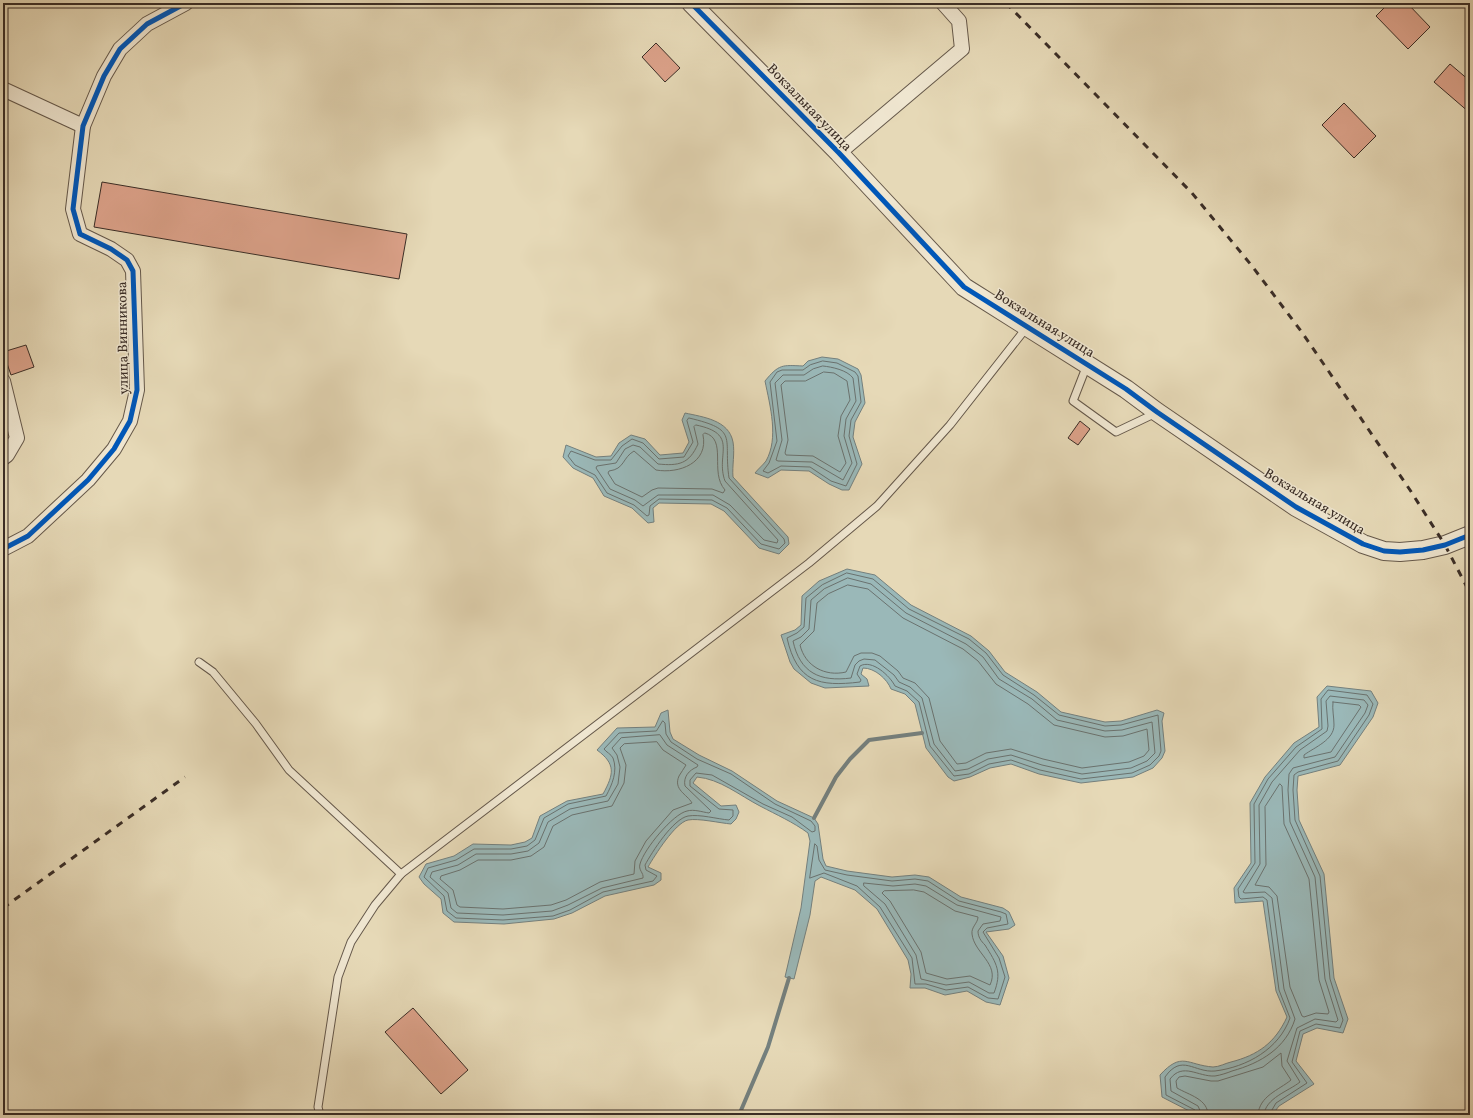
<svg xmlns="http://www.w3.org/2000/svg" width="1473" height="1118" viewBox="0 0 1473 1118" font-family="Vollkorn,serif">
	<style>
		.water { fill: #9ab8b8; stroke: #74807e }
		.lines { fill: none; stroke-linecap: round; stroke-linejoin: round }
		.shore { stroke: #6a726f; stroke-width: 1 }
		.stream { stroke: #74807e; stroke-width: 4 }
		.building { fill: #dca28a; stroke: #3a2d26 }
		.service-casing { stroke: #65584a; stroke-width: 9 }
		.minor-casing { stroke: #65584a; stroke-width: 16 }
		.tertiary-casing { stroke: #65584a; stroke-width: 20 }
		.service { stroke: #efe6d0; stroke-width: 7 }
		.minor { stroke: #efe6d0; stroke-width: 14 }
		.tertiary { stroke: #efe6d0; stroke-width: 18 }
		.rail { stroke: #3a2d26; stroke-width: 3; stroke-dasharray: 7 7; stroke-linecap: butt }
		.cycleway-casing { stroke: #efe6d0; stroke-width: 8 }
		.cycleway { stroke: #0057b8; stroke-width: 5 }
		.labels { text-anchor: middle; stroke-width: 3; stroke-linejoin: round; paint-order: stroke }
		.street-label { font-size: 14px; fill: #3a2d26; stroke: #efe6d0 }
	</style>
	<rect width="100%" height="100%" fill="#e6d9b7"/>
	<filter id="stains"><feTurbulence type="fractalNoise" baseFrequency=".005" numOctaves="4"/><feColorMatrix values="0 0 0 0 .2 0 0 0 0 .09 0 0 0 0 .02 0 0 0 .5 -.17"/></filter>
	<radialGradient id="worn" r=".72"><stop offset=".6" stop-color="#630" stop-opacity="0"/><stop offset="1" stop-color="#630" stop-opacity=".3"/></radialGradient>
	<g class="water">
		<path d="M822,357L838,359L858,369L861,375L865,403L855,422L853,437L862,464L849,490H842L829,484L809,471L781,470L768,478L755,473C758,469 763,465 766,461C779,438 770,406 765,381C779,364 782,365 803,366L808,361Z"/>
		<path d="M685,413C703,417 729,420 733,442C735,453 732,466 733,477L788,537L789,544L779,554L759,548L724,511L711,504L659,503L653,508L654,522L648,523L632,508L604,496L593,478L573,468L563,457L566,445L596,457L611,456L619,443L631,435L645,439L660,455L683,453L689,442L682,420Z"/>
		<path d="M847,569L875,575L911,605L971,636L989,651L1005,672L1037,692L1061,712L1105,722L1121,721L1157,710L1164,713L1162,721L1165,751L1162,758L1153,768L1133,777L1081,783L1039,774L1011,764L990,768L970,777L954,781L948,777L926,748L915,704L905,694L891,689C887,679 875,668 863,668L861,674L867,679L869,686L825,688L811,683L794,669L790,662L781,635L795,630L801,625L802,596L819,581Z"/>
		<path d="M1327,686L1371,691L1378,703L1373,717L1340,765L1298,776L1297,790L1299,820L1324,874L1334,978L1348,1019L1343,1033L1317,1028L1303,1034L1296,1061L1314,1084L1279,1106L1272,1115H1197L1162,1097L1160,1075C1182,1051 1187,1065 1213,1067C1219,1067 1226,1063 1231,1062C1258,1055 1275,1043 1287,1017L1276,991L1263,901L1235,903L1234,888L1251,863L1250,803L1265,777L1294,743L1319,727L1317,697Z"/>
		<path d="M668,710L670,732L673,739L699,755L732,771L777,801L814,818L818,824L823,859L826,866L847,871L892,877L915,875L929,877L961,897L1003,908L1009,912L1015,925L1009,929L986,932L1003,956L1009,978L1000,1005L986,1002L967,991L945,995L925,988H910L911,974L908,960L877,909L855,890L821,877L815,881L810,915L794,979L785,977L801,908L810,841L808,833C793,822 777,815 760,806C739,795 720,779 697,777L693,783L721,806L736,805L739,812L736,819L731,824C720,823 698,818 688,820C675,823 655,855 648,867L661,873V880L654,885L605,896L572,913L554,919L504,924L454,922L443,913L441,899L424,884L419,877L426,864L454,856L473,844L511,845L525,842L532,838L540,816L567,801L603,794C614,774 616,764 597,750L617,728L655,727L661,713Z"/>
	</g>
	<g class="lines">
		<g class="shore">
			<polygon points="823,361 837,363 855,372 858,376 861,402 851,420 849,436 857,464 846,486 831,481 810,467 781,466 768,473 763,471 769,463 777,441 770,382 777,372 782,370 803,370 810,365"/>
			<path d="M823,366C832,367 847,370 853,378L856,401L846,419L844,436L852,463L843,480L812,462L778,461L776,460L782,440L775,383L783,375H804L813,369Z"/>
			<polygon points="824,372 834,373 847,381 850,400 841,416 838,436 846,463 840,472 813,456 786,455 785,453 788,440 781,385 785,381 805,381"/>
			<path d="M689,418C740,430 723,437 729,478L784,539L785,543L779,549L761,544L727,508L712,500L659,499L650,506L649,515L647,516L634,505L607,493L595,475L575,465L568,456L571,451L595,460H611L622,446L632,439L643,443L659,459L684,457L693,442L687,421Z"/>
			<path d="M696,425C740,434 715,454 725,481L778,540L777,543L764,540L730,505L713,495H658L643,506L635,500L610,489L596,468L597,466L616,463L625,449L633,445L640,447L658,464C679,466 689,464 698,444L694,427Z"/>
			<path d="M705,433C728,439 709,472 725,490L723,493L712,489L658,488L652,490L642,497L615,484L608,473L609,471C625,469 622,458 634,451L656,470C679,474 709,463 703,435Z"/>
			<path d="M847,573L873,579L909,609L969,639L986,653L1003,675L1034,695L1059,715L1105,726L1121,725L1158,715L1161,751L1159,756L1150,765L1132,773L1081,779L1040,770L1011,760L989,764L969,774L954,776L930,746L919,702L907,691L895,686C890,676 872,659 860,666L857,674L861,680L860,682C819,687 797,682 787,638L797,633L804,627L806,598L822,585Z"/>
			<path d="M848,578L871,584L906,613L966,644L983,657L999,679L1032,699L1057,720L1105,731L1122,730L1152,722L1155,753L1147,761L1131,768L1082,774L1042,765L1011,755L988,759L968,769L955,771L934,744L922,698L910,687L899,682L894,675L875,660L864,659L859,661L855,665L851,678C820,682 800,673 793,641L801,637L809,629L811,600L824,589Z"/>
			<path d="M848,585L868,589L903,618L963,649L978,661L996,684L1028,704L1054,725L1105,737L1123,736L1147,729L1149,750L1144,756L1129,762L1082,768L1043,759L1011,749L986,753L966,763L957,764L940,741L929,698L915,683L903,678L898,671L880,656L872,653H861L854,656L846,672C825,677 805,666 800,645L814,631L817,603L828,594Z"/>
			<path d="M1333,702L1359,705L1361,707L1331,752L1304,758V755C1315,747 1334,740 1334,725C1334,717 1332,709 1333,702Z"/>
			<path d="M663,721L665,723L666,734L671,742L697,759L731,774L775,804L811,821L815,826V831L812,832L792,817L763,804L712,775L696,773L690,780V786L719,809L733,810V816L729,820C717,819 700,814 688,816C673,819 652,852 645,865L646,870L657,876L653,881L603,892L570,910L553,916L503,920L456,918L447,911L444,896L424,877L428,868L456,860L474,849H511L527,846L535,840L544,818L568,804L606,796C612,785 618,771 613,758C611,754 606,752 604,749L619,733L656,731Z"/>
			<path d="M660,735L667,745L698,765L697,767C689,770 683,777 685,786L711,811L709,813C702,812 694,809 687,811C673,814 644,849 640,864C638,870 644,873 643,878L602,888L568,905L552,911L503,915L457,913L451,908L448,893L430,877L432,872L458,865L476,854H511L528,851L539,843L548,822L570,809L608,801L618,784L620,767L617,755L612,748L621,738Z"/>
			<path d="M657,742L663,750L686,765C684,769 681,772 679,776C673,790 687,794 692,803L673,810L646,841L635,861L634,874L600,882L566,900L551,905L503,909L460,907L457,905L453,890L440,879L441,876L460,870L478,860H511L531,856L544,847L553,826L572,815L612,806L624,783L626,765L620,748L624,744Z"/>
			<polygon points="1280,784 1282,786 1284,824 1309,879 1319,980 1329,1012 1328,1014 1316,1013 1304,1017 1302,1016 1290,987 1277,896 1269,887 1255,885 1266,865 1265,807"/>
			<polygon points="815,844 817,846 819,860 825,870 847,875 892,881 915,879 928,881 959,901 1001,912 1006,914 1008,924 987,928 983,932 999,958 1005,977 998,999 988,998 968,987 946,990 926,984 915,984 912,958 880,907 857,886 824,873 810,878"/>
			<path d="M864,883L893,886L915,884L926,886L957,905L1001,917L1000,921L983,924L978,931C978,937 981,941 985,945C997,964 1002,972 994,993H989L969,982L946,985L921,979L916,955L885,904L864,886Z"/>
			<path d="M914,890L924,892L955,911L978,917C978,923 971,927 972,934C974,953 1000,964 990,985L970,976L947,979L926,973L921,952L890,901L882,893L884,891Z"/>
			<path d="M1197,1115L1195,1110L1166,1095L1165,1077C1182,1053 1194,1073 1215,1071C1247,1067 1279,1049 1290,1018L1279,990L1267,900L1263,897L1241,899L1239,897L1238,889L1255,863L1254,804L1268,779L1296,747L1322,729L1321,699L1328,690L1367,695L1373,704L1369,715L1338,761L1298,772L1294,775L1293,790L1295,820L1320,876L1330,979L1343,1020L1340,1028L1316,1024L1300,1031L1292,1062L1307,1083L1276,1103L1269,1115"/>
			<path d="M1202,1115L1198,1106L1171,1091L1170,1079C1183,1062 1198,1077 1215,1076C1221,1075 1227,1073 1232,1071C1261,1063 1286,1048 1295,1019L1284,989L1272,898L1265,892L1245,893L1243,892L1260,864L1259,805L1272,782L1300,750L1327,731L1328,726L1326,701L1330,696L1364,700L1368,705L1365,713L1335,757L1293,768L1289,774L1288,790L1290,822L1315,877L1325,979L1338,1020L1336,1022L1315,1019L1297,1028L1287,1061L1300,1082C1289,1091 1265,1098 1264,1115"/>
			<path d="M1208,1115C1208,1099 1189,1095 1177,1088L1176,1081L1179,1077L1185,1076L1211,1081H1218L1263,1067L1281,1053L1282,1066L1291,1080C1279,1090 1259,1096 1258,1115"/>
		</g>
		<g class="stream">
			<polyline points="814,818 836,777 850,759 869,740 922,733"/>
			<polyline points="739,1115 768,1047 789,978"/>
		</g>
	</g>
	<g class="building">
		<polygon points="1389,3 1407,3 1430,27 1408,49 1376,16"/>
		<polygon points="656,43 680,68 665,82 642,57"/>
		<polygon points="1450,64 1470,81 1470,113 1434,82"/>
		<polygon points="1344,103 1376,136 1354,158 1322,125"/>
		<polygon points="102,182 407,234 399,279 94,227"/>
		<polygon points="26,345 34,367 11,375 3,352"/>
		<polygon points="1080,421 1090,429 1078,445 1068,438"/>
		<polygon points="413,1008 468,1070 441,1094 385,1032"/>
	</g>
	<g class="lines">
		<g class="service-casing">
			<g id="service">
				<polyline points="1087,365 1073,401 1116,432 1156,413"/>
				<polyline points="199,662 213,672 256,724 289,770 401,874"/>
				<polyline points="320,1115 318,1107 338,977 351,942 375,905 401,874 809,563 877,506 950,425 1027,327"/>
			</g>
		</g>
		<g class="minor-casing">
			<g id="minor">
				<polyline points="3,89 83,126"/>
				<polyline points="839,153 962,49 959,21 943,3"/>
				<polyline points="3,381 17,438 7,455 3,458"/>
				<polyline points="3,549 28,536 88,480 114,449 130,421 137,390 133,271 127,260 111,249 80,234 73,209 83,126 104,76 120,49 147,24 186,3"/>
			</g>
		</g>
		<g class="tertiary-casing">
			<polyline id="tertiary" points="691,3 839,153 964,287 1126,389 1157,412 1296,507 1363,544 1384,551 1400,552 1423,550 1445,545 1470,535"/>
		</g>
		<use href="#service" class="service"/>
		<use href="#minor" class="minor"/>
		<use href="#tertiary" class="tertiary"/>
		<g class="rail">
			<polyline points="1006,3 1192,193 1252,266 1301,331 1410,490 1445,545 1470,593"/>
			<polyline points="3,908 185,777"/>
		</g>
		<g class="cycleway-casing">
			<g id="cycleway">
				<polyline points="691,3 839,153 964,287 1126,389 1157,412 1296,507 1363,544 1384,551 1400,552 1423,550 1445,545 1470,535"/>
				<polyline points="3,549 28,536 88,480 114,449 130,421 137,390 133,271 127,260 111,249 80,234 73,209 83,126 104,76 120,49 147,24 186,3"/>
			</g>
		</g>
		<use href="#cycleway" class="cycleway"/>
	</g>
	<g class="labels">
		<g class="street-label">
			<text transform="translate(810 107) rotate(46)" y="5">Вокзальная улица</text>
			<text transform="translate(1045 323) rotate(32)" y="5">Вокзальная улица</text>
			<text transform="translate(122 338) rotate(-91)" y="5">улица Винникова</text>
			<text transform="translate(1315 501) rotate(31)" y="5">Вокзальная улица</text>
		</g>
	</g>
	<rect width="1473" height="1118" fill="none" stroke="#e6d9b7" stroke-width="16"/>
	<rect x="4" y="4" width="1465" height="1110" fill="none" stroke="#3a2d26" stroke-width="2"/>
	<rect x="8" y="8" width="1457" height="1102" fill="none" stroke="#3a2d26"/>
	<rect width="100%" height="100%" filter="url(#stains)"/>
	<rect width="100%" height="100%" fill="url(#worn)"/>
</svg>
